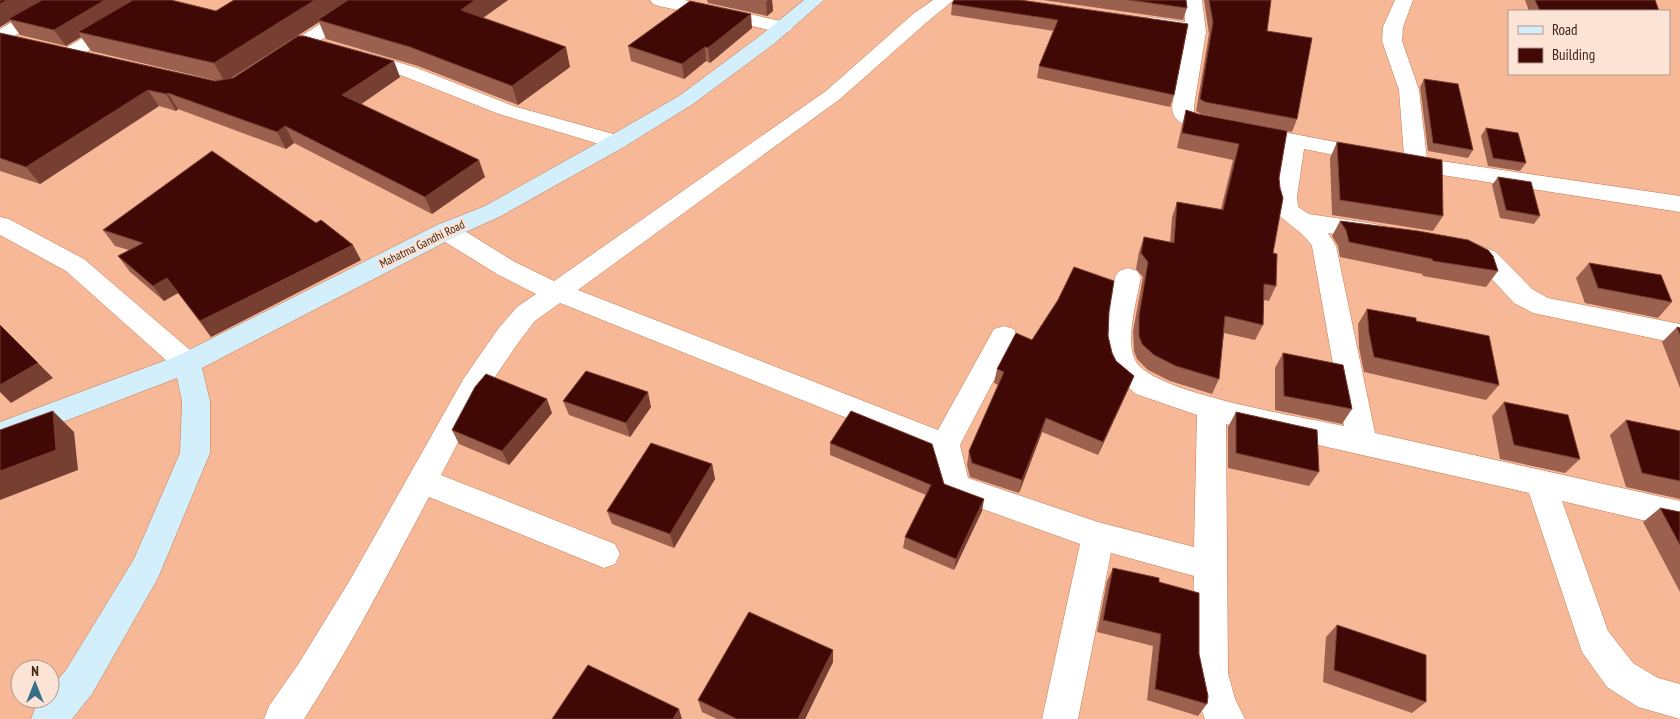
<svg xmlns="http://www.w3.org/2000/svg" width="1680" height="719" viewBox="0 0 1680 719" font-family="'PT Sans Narrow',sans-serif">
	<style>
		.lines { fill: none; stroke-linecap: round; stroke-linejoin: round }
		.minor-casing { stroke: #c67c54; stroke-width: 1 }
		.secondary-casing { stroke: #c67c54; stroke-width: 1 }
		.minor { fill: #fff; fill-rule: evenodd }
		.secondary { fill: #d3effc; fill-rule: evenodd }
		.wall { fill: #9c604e }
		.shaded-wall { fill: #773e32 }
		.building { fill: #410906; stroke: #773e32 }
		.labels { text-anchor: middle; stroke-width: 5; stroke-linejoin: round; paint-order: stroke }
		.street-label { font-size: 12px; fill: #422413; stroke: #fbe3d6 }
	</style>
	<rect width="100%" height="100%" fill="#f6b897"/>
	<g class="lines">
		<g class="minor-casing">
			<g id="minor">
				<polygon points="50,0 73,0 70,4 14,36 41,43 44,47 41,51 34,53 0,45 0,29"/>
				<polygon points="146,0 168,0 165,4 75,59 68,61 61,59 58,55 61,51"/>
				<polygon points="357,0 378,0 375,4 306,50 299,52 292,50 289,46 292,42"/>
				<polygon points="650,0 684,0 790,23 793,27 790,31 783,33 659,6 653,4"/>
				<path d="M933,0H954L927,22L840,99L578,290L938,430L994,329L1004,326L1014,329L1017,336L960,445L968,478L1098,522L1194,547L1197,415L1136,394L1113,374L1109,367L1105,350L1106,327L1115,277L1119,271L1128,268L1137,271L1141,277C1137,299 1125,340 1135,360C1150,393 1307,418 1344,426L1312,246C1304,233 1292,227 1281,217C1266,204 1280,162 1283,145L1193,127C1181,124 1172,119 1172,106L1186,34L1144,27L1142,23L1144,19L1151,17L1185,22L1184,0H1202L1206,32L1194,106V112L1200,116L1404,155L1399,90L1382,41L1383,27L1395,0H1413L1403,27L1402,41L1419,90L1427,159L1680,196V212L1416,171L1304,149L1297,197L1298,207L1309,214L1375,224L1384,226L1387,232L1384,238L1375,240L1328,233L1336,246L1375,433L1680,501V529L1562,501L1608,631L1633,663L1658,678L1680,684V719L1638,707L1607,687L1582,652L1529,493L1226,424L1228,673L1235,699L1245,719H1205C1186,673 1193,624 1194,576L1111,553L1078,719H1042L1080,544L944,495L940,486L932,452L560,303L535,321L518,343L484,393L441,475L615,544L620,554L615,564L604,568L429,497C389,572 350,648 304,719H264L269,706L299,663L350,580L464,378L498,329L517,307L536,294L497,274L437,237L434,231L437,225L446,223L455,225L515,262L554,281L826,91L913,14Z"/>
				<polygon points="362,51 417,68 513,106 624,137 627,142 624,147 616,149 499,114 403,76 355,61 352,57 355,53"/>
				<polygon points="0,217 9,219 84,259 197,356 201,363 197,370 187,373 177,370 66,271 0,235"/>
				<polygon points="1466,240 1496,252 1532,289 1548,298 1680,324 1680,344 1533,313 1514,303 1478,264 1457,254 1454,248 1457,242"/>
			</g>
		</g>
		<g class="secondary-casing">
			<polygon id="secondary" points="804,0 824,0 775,43 693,104 624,147 501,216 455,237 202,368 210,401 210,453 158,578 92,694 72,719 31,719 36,706 42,699 50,699 50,689 66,670 134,559 180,453 182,401 177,378 0,446 0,422 177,356 437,225 485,206 608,137 679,96 761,35"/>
		</g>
		<use href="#minor" class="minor"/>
		<use href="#secondary" class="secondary"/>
	</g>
	<g class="wall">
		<polygon points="0,0 216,11 234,0 508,0 483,18 570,67 518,105 418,66 326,39 319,22 231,78 400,77 361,104 485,177 432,214 294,143 286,149 178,109 176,111 159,106 40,184 0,171 0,33 215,81 218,81 91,51 81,37 66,46 20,35 10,21 0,27"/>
		<polygon points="707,0 772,0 773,11 767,16 708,3"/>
		<polygon points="1043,0 1186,0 1187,8 1183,20"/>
		<polygon points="1204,0 1271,0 1267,31 1297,119 1292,132 1201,114 1196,111 1209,34"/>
		<polygon points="1525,0 1655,0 1659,11 1529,11"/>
		<polygon points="952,4 1188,24 1174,95 1170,107 1037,78 1039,66 1054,31 951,15"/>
		<polygon points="752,28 710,63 706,61 684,79 631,61 628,46"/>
		<polygon points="1424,79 1473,150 1468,158 1428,151 1420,87"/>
		<polygon points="1186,110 1198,114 1287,131 1279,178 1273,253 1276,286 1269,301 1264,300 1263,325 1255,340 1224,333 1219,379 1212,394 1170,381 1148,370 1137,359 1134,351 1133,331 1143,277 1136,269 1139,252 1144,237 1170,242 1172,217 1177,202 1221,209 1233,160 1177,148 1182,125"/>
		<polygon points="1486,128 1526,163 1520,171 1488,166 1481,136"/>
		<polygon points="1337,142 1443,216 1433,231 1332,215 1330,158"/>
		<polygon points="1498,177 1540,216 1534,224 1500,218 1492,185"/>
		<polygon points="1340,221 1498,271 1486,287 1423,276 1422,274 1340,257 1338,246 1332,236"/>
		<polygon points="103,230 361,260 211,337 178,293 164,301 130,272 118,256 129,250 115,246"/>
		<polygon points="1589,263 1672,302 1658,318 1585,303 1576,278"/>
		<polygon points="1367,309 1416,321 1499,385 1486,400 1364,372 1359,348 1358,324"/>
		<polygon points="1109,312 1108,336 1112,353 1116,361 1134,376 1128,390 1098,455 1042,432 1019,493 970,477 967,465 969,451 998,385 994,383 997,369 1032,340"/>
		<polygon points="1677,327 1680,328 1680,388 1662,342"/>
		<polygon points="1283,353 1352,409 1342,424 1275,410 1275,368"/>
		<polygon points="563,401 651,407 630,437 569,415"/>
		<polygon points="1504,402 1580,459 1565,473 1500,459 1492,416"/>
		<polygon points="1236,412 1319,472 1309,486 1228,468 1228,427"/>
		<polygon points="552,413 509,465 459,444 452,430"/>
		<polygon points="1626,420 1680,431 1680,499 1626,487 1610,435"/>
		<polygon points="830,443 944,484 982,511 954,570 903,548 905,537 926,495 830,455"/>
		<polygon points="712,464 715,479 674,548 612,524 607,511"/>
		<polygon points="1660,508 1680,512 1680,592 1643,522"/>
		<polygon points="1113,568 1159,582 1199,654 1207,704 1198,716 1147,700 1153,646 1097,632 1107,581"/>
		<polygon points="1337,625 1426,702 1412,713 1323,682 1326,637"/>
		<polygon points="833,650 833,662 805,719 717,719 702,712 698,700"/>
	</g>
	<g class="shaded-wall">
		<polygon points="7,0 46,0 8,19 10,21 0,27 0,4"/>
		<polygon points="105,0 142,0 78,32 81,37 66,46 54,30"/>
		<polygon points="315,0 354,0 318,20 319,22 225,82 214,63"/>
		<polygon points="475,0 508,0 467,29 461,10"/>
		<polygon points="768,0 772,0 773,11 767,16 766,2"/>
		<polygon points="751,14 752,28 710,63 708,48"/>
		<polygon points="566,47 570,67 518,105 512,86"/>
		<polygon points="705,47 706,61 684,79 682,64"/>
		<polygon points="394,61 400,77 350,112 342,95"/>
		<polygon points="148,90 159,106 40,184 26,167"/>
		<polygon points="168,93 178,109 176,111 166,94"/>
		<polygon points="285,126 294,143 286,149 277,132"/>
		<polygon points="479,160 485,177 432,214 425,197"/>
		<polygon points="353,245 361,260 211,337 200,321"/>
		<polygon points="167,278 178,293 164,301 153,286"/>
		<polygon points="38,363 53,378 11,403 0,392 0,385"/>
		<polygon points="1134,376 1128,390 1098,455 1103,442"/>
		<polygon points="648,392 651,407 630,437 626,423"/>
		<polygon points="547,399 552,413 509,465 502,451"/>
		<polygon points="53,411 74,432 78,470 0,500 0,471"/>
		<polygon points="1046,418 1042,432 1019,493 1022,480"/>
		<polygon points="712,464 715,479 674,548 670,534"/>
		<polygon points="984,499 982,511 954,570 956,559"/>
		<polygon points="833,650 833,662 805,719 798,719"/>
		<polygon points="679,709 682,719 673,719"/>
	</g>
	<g class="building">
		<polygon points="0,0 7,0 0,4"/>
		<polygon points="42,0 105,0 54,30 8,19"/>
		<polygon points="133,0 171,0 216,11 234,0 315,0 214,63 78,32"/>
		<polygon points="348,0 475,0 461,10 566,47 512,86 410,47 318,20"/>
		<polygon points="954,0 1020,0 1188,24 1174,95 1039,66 1058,20 952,4"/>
		<polygon points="1129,0 1186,0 1187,8"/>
		<polygon points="1209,0 1271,0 1267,31 1312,38 1297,119 1205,102 1200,99 1213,22"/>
		<polygon points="1535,0 1655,0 1659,11 1540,11"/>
		<polygon points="690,1 751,14 708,48 705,47 682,64 628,46"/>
		<polygon points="0,33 215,81 233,78 298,36 304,36 394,61 342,95 479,160 425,197 285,126 277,132 168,93 166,94 148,90 26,167 0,158"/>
		<polygon points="1424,79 1458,84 1473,150 1433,143"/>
		<polygon points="1186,110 1198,114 1287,131 1279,178 1280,188 1283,198 1273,253 1277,254 1276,286 1264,284 1263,325 1225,316 1219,379 1176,366 1154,355 1142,344 1139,336 1139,316 1148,262 1141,253 1144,237 1174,243 1177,202 1223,210 1239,144 1182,133"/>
		<polygon points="1486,128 1518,133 1526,163 1493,158"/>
		<polygon points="1337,142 1442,160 1443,216 1340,200"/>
		<polygon points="212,151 316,223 321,220 353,245 200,321 167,278 153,286 118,256 143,243 103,230"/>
		<polygon points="1498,177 1531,182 1540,216 1506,210"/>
		<polygon points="1340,221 1418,231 1468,240 1488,250 1493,256 1498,271 1433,261 1432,259 1349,242 1346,230"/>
		<polygon points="1589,263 1661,275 1672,302 1598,288"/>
		<polygon points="1074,267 1114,281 1109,312 1108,336 1112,353 1116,361 1134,376 1103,442 1046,418 1022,480 972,463 969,451 1004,372 997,369 1016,333 1032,340 1058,300"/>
		<polygon points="1367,309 1416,318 1416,321 1489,336 1499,385 1374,357 1369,333"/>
		<polygon points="0,325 38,363 0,385"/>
		<polygon points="1677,327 1680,328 1680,335"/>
		<polygon points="1283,353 1343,365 1352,409 1284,396"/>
		<polygon points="586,371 648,392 626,423 563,401"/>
		<polygon points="486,374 547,399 502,451 452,430 475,387"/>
		<polygon points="1504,402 1568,415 1580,459 1514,445"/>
		<polygon points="53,411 56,450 0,471 0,430"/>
		<polygon points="851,411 932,444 944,484 984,499 956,559 905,537 931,485 830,443"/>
		<polygon points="1236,412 1317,430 1319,472 1236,453"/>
		<polygon points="1626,420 1680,431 1680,481 1642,473"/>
		<polygon points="651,443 712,464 670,534 607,511"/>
		<polygon points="1660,508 1680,512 1680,545"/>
		<polygon points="1113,568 1159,578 1159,582 1199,593 1199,654 1208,696 1207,704 1155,689 1161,634 1103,620"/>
		<polygon points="749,612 833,650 798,719 737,719 698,700"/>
		<polygon points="1337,625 1426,655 1426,702 1334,670"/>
		<polygon points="588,665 679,709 673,719 552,719"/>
	</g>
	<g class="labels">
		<g class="street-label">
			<text transform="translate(422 244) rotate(-26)" y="4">Mahatma Gandhi Road</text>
		</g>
	</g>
	<rect x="1508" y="10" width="162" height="65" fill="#fbe3d6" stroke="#b19788"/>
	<rect x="1518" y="26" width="25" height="8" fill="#d3effc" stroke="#b19788"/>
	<text x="1552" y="35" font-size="15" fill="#422413">Road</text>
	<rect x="1518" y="48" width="25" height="15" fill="#410906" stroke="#b19788"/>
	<text x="1552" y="60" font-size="15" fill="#422413">Building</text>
	<g transform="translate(35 684)"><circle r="24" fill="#fbe3d6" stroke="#b19788"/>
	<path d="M0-4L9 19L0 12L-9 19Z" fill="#366f88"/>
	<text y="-8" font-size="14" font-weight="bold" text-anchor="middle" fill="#422413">N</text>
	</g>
</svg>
